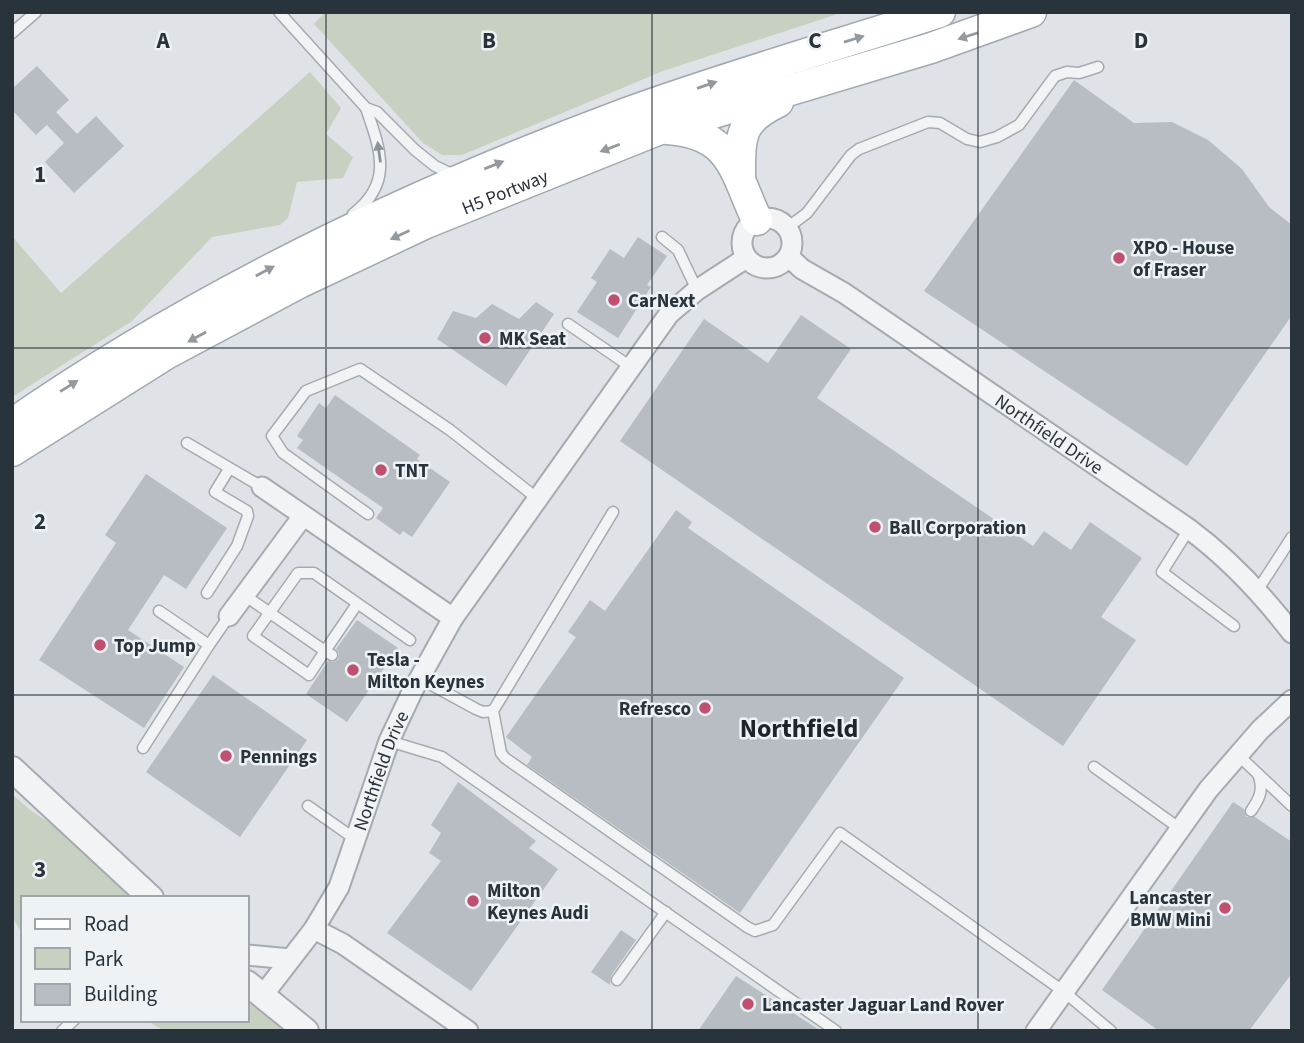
<svg xmlns="http://www.w3.org/2000/svg" width="1304" height="1043" viewBox="0 0 1304 1043" font-family="'Source Sans 3',sans-serif">
	<style>
		.green { fill: #c7d0c1 }
		.building { fill: #b7bdc3 }
		.lines { fill: none; stroke-linecap: round; stroke-linejoin: round }
		.service-casing { stroke: #a5abb0; stroke-width: 13 }
		.minor-casing { stroke: #a5abb0; stroke-width: 23 }
		.tertiary-casing { stroke: #a5abb0; stroke-width: 28 }
		.primary-casing { stroke: #9fa9b1; stroke-width: 33 }
		.service { stroke: #f1f3f5; stroke-width: 10 }
		.minor { stroke: #f1f3f5; stroke-width: 19 }
		.tertiary { stroke: #f1f3f5; stroke-width: 24 }
		.primary { stroke: #fff; stroke-width: 30 }
		.oneway { fill: #94999e }
		.oneway2 { fill: #8d9398 }
		.grid { fill: none; stroke: #29333c; stroke-width: 2; stroke-opacity: 0.55 }
		.poi-dot { fill: #c05070; stroke: #eef2f5; stroke-width: 2.5 }
		.labels { text-anchor: middle; stroke-width: 5; stroke-linejoin: round; paint-order: stroke }
		.street-label { font-size: 19px; fill: #29333c; stroke: #eef2f5 }
		.poi-label { font-size: 19px; font-weight: bold; fill: #29333c; stroke: #eef2f5; text-anchor: start }
		.district-label { font-size: 26px; font-weight: bold; fill: #1c242d; stroke: #eef2f5 }
		.grid-label { font-size: 23px; text-anchor: middle; font-weight: bold; fill: #29333c; stroke: #eef2f5; stroke-width: 5; stroke-linejoin: round; paint-order: stroke }
	</style>
	<rect width="100%" height="100%" fill="#dfe3e7"/>
	<g class="green">
		<polygon points="325,12 844,12 663,71 462,155 442,155 423,143 314,24"/>
		<polygon points="310,72 341,108 326,134 353,157 343,178 297,182 288,218 280,225 212,237 132,321 12,397 12,236 61,293"/>
		<polygon points="12,794 30,810 76,840 135,898 23,898 23,936 12,916"/>
		<polygon points="247,996 291,1031 164,1031 146,1020 247,1020"/>
	</g>
	<g class="building">
		<polygon points="37,66 69,100 56,112 77,134 96,116 124,146 74,193 45,162 64,143 47,125 36,135 12,110 12,89"/>
		<polygon points="1074,80 1134,123 1172,122 1208,140 1242,169 1269,207 1292,225 1292,315 1187,466 924,291"/>
		<polygon points="638,237 667,256 647,285 651,287 618,338 577,312 597,282 591,278 610,249 624,258"/>
		<polygon points="536,302 554,314 506,386 437,339 453,311 476,318 492,304 519,319"/>
		<polygon points="801,315 851,349 817,398 1033,546 1044,531 1071,550 1090,522 1142,558 1101,617 1136,640 1063,746 620,441 704,319 768,363"/>
		<polygon points="335,395 420,455 417,459 450,482 412,537 403,531 400,535 376,518 383,508 297,448 303,440 297,436 319,403 326,408"/>
		<polygon points="146,474 227,528 186,589 164,575 128,630 184,667 144,728 39,660 116,543 105,535"/>
		<polygon points="676,510 692,522 688,528 904,678 740,913 527,765 532,757 506,737 576,637 568,632 590,600 605,611"/>
		<polygon points="357,620 398,648 347,722 306,694 328,661 333,662 338,659 339,654 336,649"/>
		<polygon points="213,675 307,740 240,837 146,772"/>
		<polygon points="458,782 536,841 529,848 558,869 471,991 387,933 441,861 429,853 441,833 431,825"/>
		<polygon points="1233,802 1244,809 1246,817 1255,817 1292,842 1292,973 1249,1031 1159,1031 1102,990"/>
		<polygon points="621,930 636,940 611,976 610,985 591,972"/>
		<polygon points="736,976 821,1031 698,1031"/>
	</g>
	<g class="lines">
		<g class="service-casing">
			<g id="service">
				<polyline points="279,12 366,108 377,112 415,150 435,166 454,175"/>
				<polyline points="12,33 36,12"/>
				<path d="M353,214C394,183 380,149 366,108"/>
				<polyline points="787,228 807,213 851,155 859,149 928,122 940,123 967,139 980,142 997,137 1019,125 1055,76 1067,72 1079,73 1098,67"/>
				<polyline points="662,237 678,250 697,290"/>
				<polyline points="568,324 631,367"/>
				<polyline points="187,443 262,487"/>
				<polyline points="613,512 493,711 501,753 505,758 747,927 755,931 773,925 840,833 1063,991 1111,1031"/>
				<polyline points="368,514 283,453 272,436 306,391 360,369 450,430 538,499"/>
				<polyline points="1189,529 1162,572 1234,626"/>
				<polyline points="1257,591 1292,537"/>
				<polyline points="207,593 237,546 248,516 247,511 215,492 229,469"/>
				<polyline points="244,595 325,651 357,604"/>
				<polyline points="159,611 209,645 229,616"/>
				<polyline points="332,655 325,651 309,675 253,636 298,573 314,573 410,640"/>
				<polyline points="419,678 476,709 483,712 493,711"/>
				<polyline points="389,741 442,757 836,1031"/>
				<polyline points="143,748 209,645"/>
				<polyline points="1238,755 1292,806"/>
				<polyline points="1094,767 1179,828"/>
				<polyline points="308,806 355,839"/>
				<path d="M1251,811C1260,798 1264,789 1258,774"/>
				<polyline points="617,980 666,912"/>
				<polyline points="62,1031 74,1020"/>
			</g>
		</g>
		<g class="minor-casing">
			<g id="minor">
				<circle cx="767" cy="243" r="25"/>
				<path id="s1" d="M789,257L802,269L844,293L1189,529C1228,558 1262,594 1292,633"/>
				<polyline points="262,487 453,618"/>
				<polyline points="229,616 303,516"/>
				<polyline points="314,929 343,944 468,1031"/>
				<polyline points="247,955 290,959"/>
				<path id="s2" d="M263,995L314,929L339,887L389,741L413,690L453,618L669,314L697,290L746,258"/>
				<polyline points="1036,1031 1208,790 1260,730 1292,700"/>
			</g>
		</g>
		<g class="tertiary-casing">
			<g id="tertiary">
				<polyline points="12,769 151,898"/>
				<polyline points="247,983 306,1031"/>
			</g>
		</g>
		<g class="primary-casing">
			<g id="primary">
				<path d="M667,129C732,133 734,171 757,220"/>
				<path d="M740,175C740,135 740,120 778,102"/>
				<path d="M12,424C201,293 409,194 624,114C728,76 835,46 940,12"/>
				<path id="s3" d="M12,451L166,354L299,283L426,223L660,129L931,48L1031,12"/>
			</g>
		</g>
		<use href="#service" class="service"/>
		<use href="#minor" class="minor"/>
		<use href="#tertiary" class="tertiary"/>
		<use href="#primary" class="primary"/>
	</g>
	<defs><path id="oneway-solid" d="M-6-.8H1V-3.2L6.5 0L1 3.2V.8H-6Z" transform="scale(1.75)"/></defs>
	<g class="oneway">
		<use href="#oneway-solid" transform="translate(968 36) rotate(162)"/>
		<use href="#oneway-solid" transform="translate(854 39) rotate(-17)"/>
		<use href="#oneway-solid" transform="translate(707 85) rotate(-19)"/>
		<use href="#oneway-solid" transform="translate(610 148) rotate(159)"/>
		<use href="#oneway-solid" transform="translate(494 165) rotate(-22)"/>
		<use href="#oneway-solid" transform="translate(400 235) rotate(155)"/>
		<use href="#oneway-solid" transform="translate(265 271) rotate(-28)"/>
		<use href="#oneway-solid" transform="translate(197 337) rotate(151)"/>
		<use href="#oneway-solid" transform="translate(69 386) rotate(-32)"/>
	</g>
	<use class="oneway2" href="#oneway-solid" transform="translate(379 152) rotate(-98)"/>
	<path class="grid" d="M326,12V1031M652,12V1031M978,12V1031M12,348H1292M12,695H1292"/>
	<g class="poi-dot">
		<circle cx="1119" cy="258" r="7"/>
		<circle cx="614" cy="300" r="7"/>
		<circle cx="485" cy="338" r="7"/>
		<circle cx="381" cy="470" r="7"/>
		<circle cx="875" cy="527" r="7"/>
		<circle cx="100" cy="645" r="7"/>
		<circle cx="353" cy="670" r="7"/>
		<circle cx="705" cy="708" r="7"/>
		<circle cx="226" cy="756" r="7"/>
		<circle cx="473" cy="901" r="7"/>
		<circle cx="1225" cy="908" r="7"/>
		<circle cx="748" cy="1004" r="7"/>
	</g>
	<g class="labels">
		<g class="street-label">
			<text dy="7" stroke="none"><textPath href="#s3" startOffset="558">H5 Portway</textPath></text>
			<text dy="7" stroke="none"><textPath href="#s1" startOffset="315">Northfield Drive</textPath></text>
			<text dy="7" stroke="none"><textPath href="#s2" startOffset="256">Northfield Drive</textPath></text>
		</g>
		<g class="poi-label">
			<text x="1133" y="254">XPO - House<tspan x="1133" dy="22">of Fraser</tspan></text>
			<text x="628" y="307">CarNext</text>
			<text x="499" y="345">MK Seat</text>
			<text x="395" y="477">TNT</text>
			<text x="889" y="534">Ball Corporation</text>
			<text x="114" y="652">Top Jump</text>
			<text x="367" y="666">Tesla -<tspan x="367" dy="22">Milton Keynes</tspan></text>
			<text x="691" y="715" text-anchor="end">Refresco</text>
			<text x="240" y="763">Pennings</text>
			<text x="487" y="897">Milton<tspan x="487" dy="22">Keynes Audi</tspan></text>
			<text x="1211" y="904" text-anchor="end">Lancaster<tspan x="1211" dy="22">BMW Mini</tspan></text>
			<text x="762" y="1011">Lancaster Jaguar Land Rover</text>
		</g>
		<g class="district-label">
			<text x="799" y="737">Northfield</text>
		</g>
	</g>
	<g class="grid-label">
		<text x="163" y="48">A</text>
		<text x="489" y="48">B</text>
		<text x="815" y="48">C</text>
		<text x="1141" y="48">D</text>
		<text x="40" y="182">1</text>
		<text x="40" y="529">2</text>
		<text x="40" y="877">3</text>
	</g>
	<rect width="1304" height="1043" fill="none" stroke="#29333c" stroke-width="28"/>
	<rect x="21" y="896" width="228" height="126" fill="#eef2f5" stroke="#9fa6ab" stroke-width="2"/>
	<rect x="35" y="919" width="35" height="10" fill="#ffffff" stroke="#9fa6ab" stroke-width="2"/>
	<text x="84" y="931" font-size="21" fill="#29333c">Road</text>
	<rect x="35" y="948" width="35" height="21" fill="#c7d0c1" stroke="#9fa6ab" stroke-width="2"/>
	<text x="84" y="966" font-size="21" fill="#29333c">Park</text>
	<rect x="35" y="984" width="35" height="21" fill="#b7bdc3" stroke="#9fa6ab" stroke-width="2"/>
	<text x="84" y="1001" font-size="21" fill="#29333c">Building</text>
</svg>
